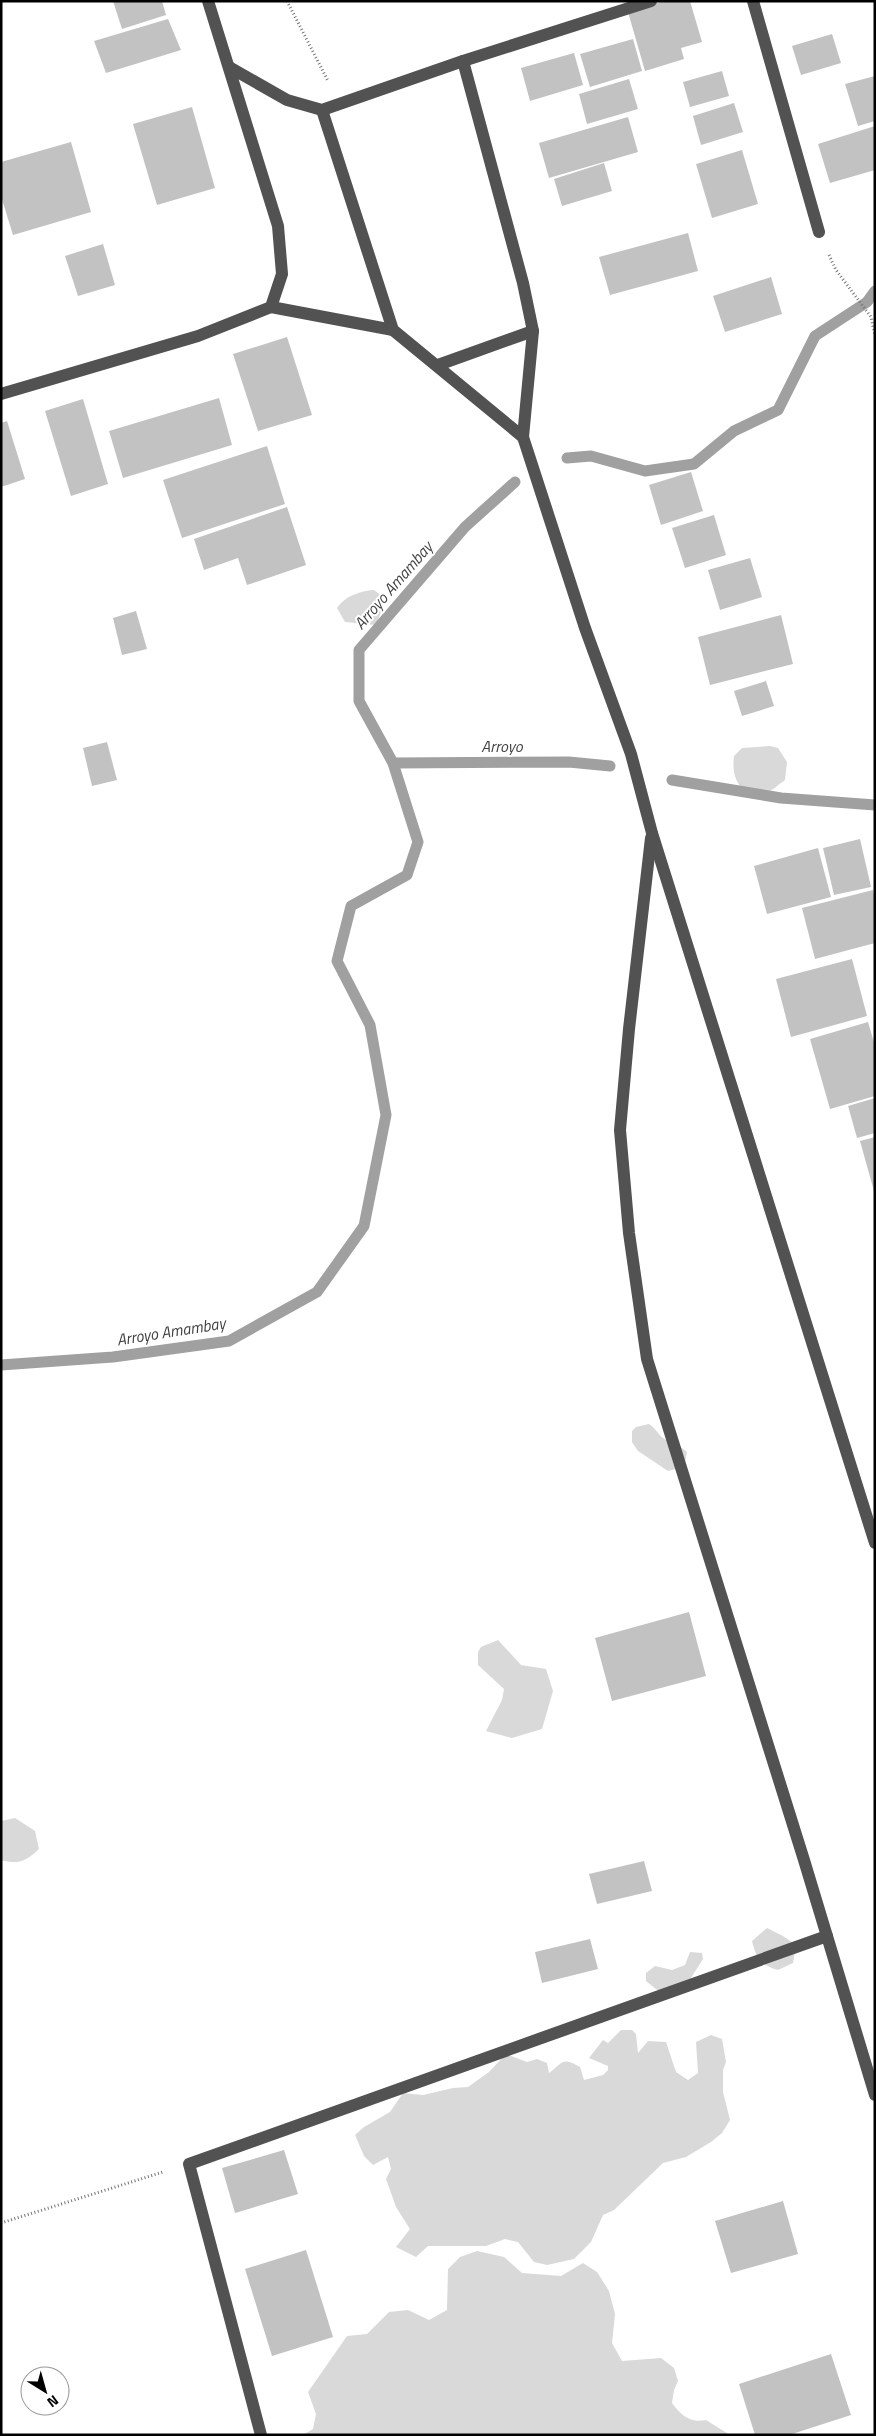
<svg xmlns="http://www.w3.org/2000/svg" width="876" height="2436" viewBox="0 0 876 2436" font-family="'Titillium Web',sans-serif">
	<style>
		.green { fill: #d9d9d9 }
		.lines { fill: none; stroke-linecap: round; stroke-linejoin: round }
		.stream { stroke: #a0a0a0; stroke-width: 11 }
		.building { fill: #c2c2c2 }
		.path { stroke: #747474; stroke-width: 3; stroke-dasharray: 1 2.5; stroke-linecap: butt }
		.minor { stroke: #525252; stroke-width: 12 }
		.labels { text-anchor: middle; stroke-width: 4; stroke-linejoin: round; paint-order: stroke }
		.water-label { font-size: 16px; font-style: italic; fill: #414141; stroke: #fff }
	</style>
	<rect width="100%" height="100%" fill="#fff"/>
	<g class="green">
		<path d="M374,590L381,595L385,602L376,625L345,622L337,608C345,596 360,591 374,590Z"/>
		<path d="M770,746L778,748L787,762L785,780C779,784 771,792 765,793C739,798 731,776 734,756L742,748Z"/>
		<path d="M649,1424C655,1428 658,1434 663,1438C672,1445 680,1445 687,1452L684,1467L668,1471L638,1451L632,1442V1431L636,1427Z"/>
		<polygon points="498,1640 521,1665 546,1669 553,1691 542,1729 512,1738 486,1731 502,1700 504,1689 478,1665 478,1652 481,1647"/>
		<path d="M15,1818L35,1831L39,1849C26,1861 19,1865 1,1860V1821Z"/>
		<path d="M767,1928L783,1936L796,1945L793,1963L778,1970C761,1965 756,1958 752,1941Z"/>
		<polygon points="690,1952 702,1953 703,1959 689,1981 661,1993 646,1981 646,1973 655,1966 672,1970 685,1965"/>
		<path d="M621,2030H632L636,2034L638,2053L648,2041L666,2042L676,2072L688,2080L698,2073L696,2042L711,2035L722,2039L726,2062L723,2070V2092L730,2120L722,2133L711,2142L686,2157L663,2163L614,2210L603,2215L591,2242L574,2259L547,2265L534,2262L518,2242L505,2239L486,2246H428L416,2257L396,2247L410,2229L396,2207L386,2179L391,2169L388,2157L373,2165L364,2156L355,2135L364,2127L390,2112L403,2093L423,2095L453,2088L468,2087L489,2072L506,2054L527,2062L537,2059L547,2063L549,2073C563,2063 561,2056 580,2067L584,2080L603,2075L608,2070V2066L589,2058L603,2040L608,2043Z"/>
		<path d="M477,2251L504,2257L522,2273L561,2276L583,2263L597,2272L609,2291L615,2314L612,2343L622,2361L661,2358L674,2368L678,2381L674,2390L672,2403C682,2416 690,2423 706,2420L730,2435H303L313,2429L316,2414L308,2392L347,2336L367,2334L389,2312L408,2310L429,2320L447,2310L448,2269L460,2257Z"/>
	</g>
	<g class="lines">
		<g class="stream">
			<polyline points="567,458 591,456 645,471 694,464 734,431 778,410 815,336 867,302 875,291"/>
			<polyline points="393,763 569,762 610,766"/>
			<polyline points="672,780 781,798 875,805"/>
			<polyline points="1,1365 113,1357 229,1341 317,1292 364,1226 386,1115 370,1025 337,961 351,906 407,875 418,842 393,763 359,701 359,650 465,527 515,482"/>
		</g>
	</g>
	<g class="building">
		<polygon points="113,1 162,1 166,15 122,29"/>
		<polygon points="664,1 690,1 702,42 681,48 684,59 645,71 628,12"/>
		<polygon points="168,19 181,50 106,73 94,41"/>
		<polygon points="832,34 841,63 801,75 792,46"/>
		<polygon points="633,39 642,71 590,87 580,54"/>
		<polygon points="574,53 583,85 530,101 521,68"/>
		<polygon points="722,71 729,96 690,107 683,82"/>
		<polygon points="875,76 875,121 858,126 845,84"/>
		<polygon points="629,79 638,109 587,124 579,94"/>
		<polygon points="734,103 743,132 701,145 693,116"/>
		<polygon points="192,107 215,188 157,205 133,124"/>
		<polygon points="628,117 638,152 549,178 539,143"/>
		<polygon points="875,126 875,170 830,183 818,144"/>
		<polygon points="71,142 91,212 13,235 1,196 1,162"/>
		<polygon points="742,150 758,204 712,218 696,164"/>
		<polygon points="604,163 612,191 562,206 554,179"/>
		<polygon points="688,233 698,271 610,295 599,257"/>
		<polygon points="103,244 115,285 78,296 65,256"/>
		<polygon points="771,277 782,314 725,332 713,296"/>
		<polygon points="287,337 312,415 258,431 233,354"/>
		<polygon points="219,398 232,445 123,478 109,431"/>
		<polygon points="83,399 108,484 71,496 45,411"/>
		<polygon points="7,421 25,479 1,487 1,423"/>
		<polygon points="267,446 285,504 182,538 163,480"/>
		<polygon points="691,472 703,511 661,525 649,485"/>
		<polygon points="287,507 306,565 247,585 238,558 204,570 194,539"/>
		<polygon points="714,515 726,555 685,568 672,528"/>
		<polygon points="750,558 762,597 720,610 708,570"/>
		<polygon points="136,611 147,649 122,655 113,618"/>
		<polygon points="781,615 793,664 710,685 698,637"/>
		<polygon points="766,681 774,706 742,716 734,691"/>
		<polygon points="107,742 117,780 92,786 83,748"/>
		<polygon points="860,839 871,887 834,895 823,848"/>
		<polygon points="818,848 831,897 767,914 754,866"/>
		<polygon points="873,890 875,898 875,943 815,959 802,908"/>
		<polygon points="852,959 867,1016 791,1037 776,979"/>
		<polygon points="868,1022 875,1046 875,1096 830,1109 810,1039"/>
		<polygon points="875,1098 875,1133 857,1138 848,1106"/>
		<polygon points="875,1137 875,1191 874,1191 860,1141"/>
		<polygon points="689,1612 706,1676 612,1701 595,1638"/>
		<polygon points="644,1861 652,1891 597,1904 589,1874"/>
		<polygon points="590,1939 598,1969 542,1983 535,1952"/>
		<polygon points="284,2150 298,2194 235,2213 222,2168"/>
		<polygon points="783,2201 798,2254 731,2273 715,2221"/>
		<polygon points="306,2250 333,2337 272,2356 245,2269"/>
		<polygon points="831,2354 851,2415 789,2435 755,2435 739,2384"/>
	</g>
	<g class="lines">
		<g class="path">
			<polyline points="287,1 328,81"/>
			<polyline points="829,255 836,270 871,317 875,336"/>
			<polyline points="1,2223 163,2172"/>
		</g>
		<g class="minor">
			<polyline points="753,1 819,232"/>
			<polyline points="463,61 523,283 533,331 523,437 585,628 631,754 652,833 875,1543"/>
			<polyline points="229,67 287,100 322,110 463,61 651,1"/>
			<polyline points="322,110 393,330 523,437"/>
			<polyline points="271,307 393,330"/>
			<polyline points="438,365 533,331"/>
			<polyline points="1,394 198,336 271,307 282,274 278,226 208,1"/>
			<polyline points="651,838 629,1029 620,1130 629,1233 647,1359 804,1860 875,2095"/>
			<polyline points="261,2435 189,2164 827,1936"/>
		</g>
	</g>
	<g class="labels">
		<g class="water-label">
			<text transform="translate(393 585) rotate(-49)" y="6">Arroyo Amambay</text>
			<text x="502" y="752">Arroyo</text>
			<text transform="translate(171 1331) rotate(-9)" y="6">Arroyo Amambay</text>
		</g>
	</g>
	<rect width="876" height="2436" fill="none" stroke="#000000" stroke-width="5"/>
	<g transform="translate(45 2391) rotate(143)"><circle r="24" fill="#ffffff" stroke="#999999"/>
	<path d="M0-4L9 19L0 12L-9 19Z" fill="#000000"/>
	<text y="-8" font-size="14" font-weight="bold" text-anchor="middle" fill="#000000">N</text>
	</g>
</svg>
